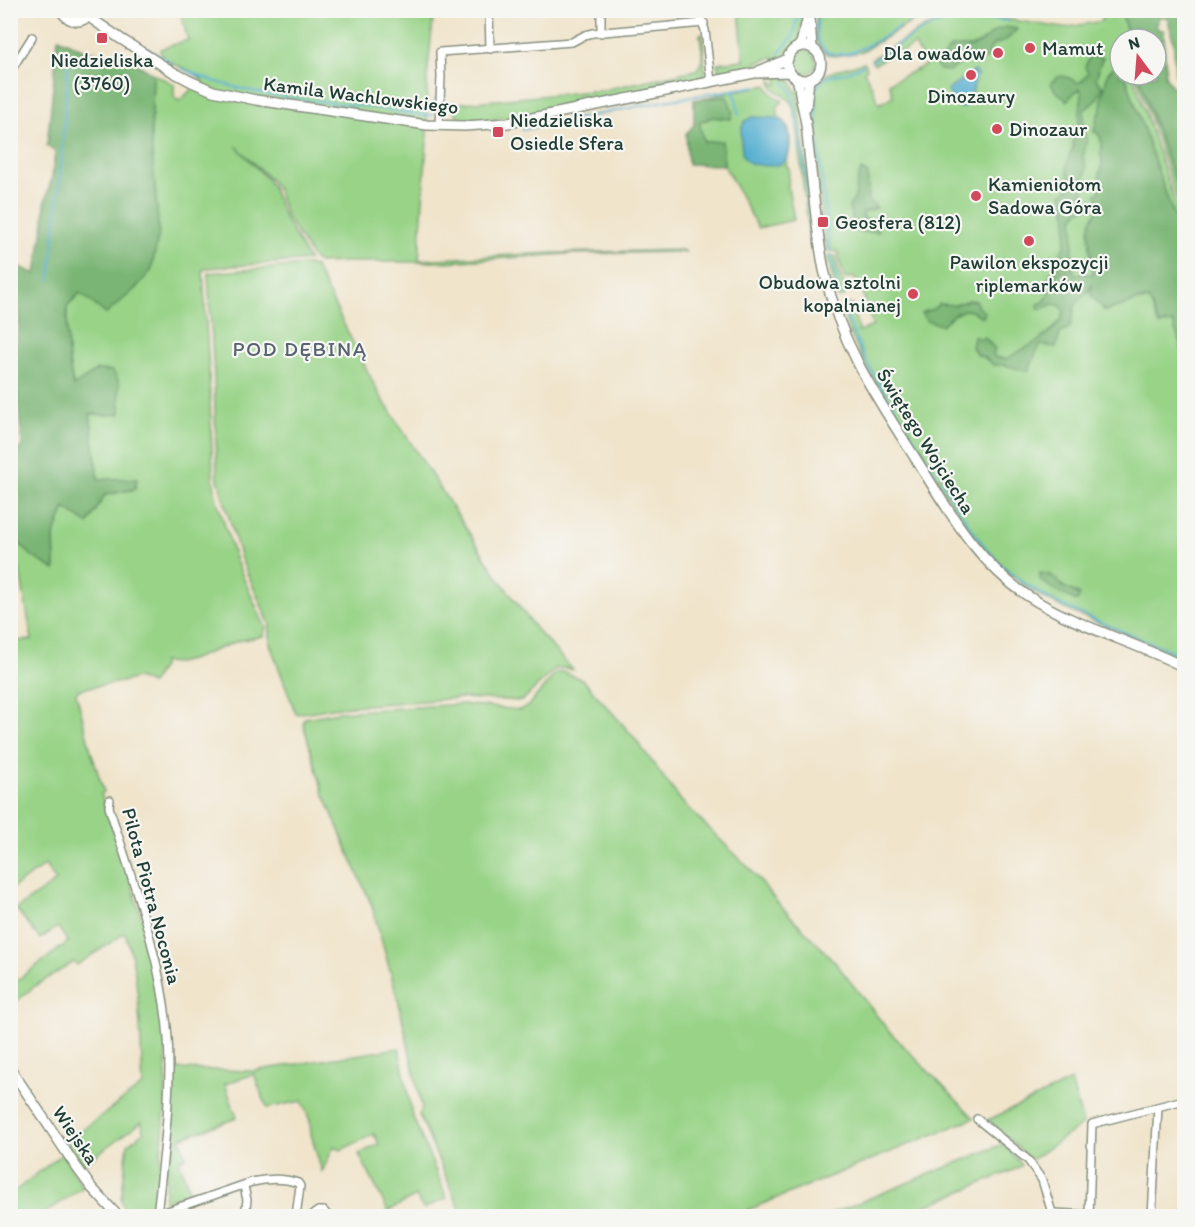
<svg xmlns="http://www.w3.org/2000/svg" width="1195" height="1227" viewBox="0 0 1195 1227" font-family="Itim,sans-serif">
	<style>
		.green { fill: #98d387; stroke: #5c885e; stroke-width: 1.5 }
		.forest { fill: #7ab574; stroke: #4c7954; stroke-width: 1.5 }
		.water { fill: #52add0; stroke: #387582; stroke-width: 1.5 }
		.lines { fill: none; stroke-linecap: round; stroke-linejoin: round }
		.stream { stroke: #52add0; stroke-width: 2 }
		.minor-casing { stroke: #889080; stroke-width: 10 }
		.tertiary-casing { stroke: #889080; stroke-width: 12 }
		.minor { stroke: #fff; stroke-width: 7 }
		.tertiary { stroke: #fff; stroke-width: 9 }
		.poi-dot { fill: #d1495b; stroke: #f6f6f2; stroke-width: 2 }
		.labels { text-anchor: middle; stroke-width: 4.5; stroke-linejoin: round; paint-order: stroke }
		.poi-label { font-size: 20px; fill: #1f3d34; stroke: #f6f6f2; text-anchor: start }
		.street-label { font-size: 20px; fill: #1f3d34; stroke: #f6f6f2 }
		.neighbourhood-label { font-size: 21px; letter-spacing: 1.5px; fill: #576370; stroke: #f6f6f2 }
	</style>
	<rect width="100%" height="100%" fill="#f6f6f2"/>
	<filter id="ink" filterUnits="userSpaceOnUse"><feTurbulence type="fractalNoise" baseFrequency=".0167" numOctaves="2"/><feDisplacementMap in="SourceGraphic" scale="12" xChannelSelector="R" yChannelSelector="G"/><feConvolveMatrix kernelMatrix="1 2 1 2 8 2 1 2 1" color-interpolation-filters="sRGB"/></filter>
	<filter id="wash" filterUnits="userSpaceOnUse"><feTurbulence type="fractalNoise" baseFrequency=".008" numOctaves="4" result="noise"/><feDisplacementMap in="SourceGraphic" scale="24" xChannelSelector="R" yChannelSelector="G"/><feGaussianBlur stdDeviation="1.35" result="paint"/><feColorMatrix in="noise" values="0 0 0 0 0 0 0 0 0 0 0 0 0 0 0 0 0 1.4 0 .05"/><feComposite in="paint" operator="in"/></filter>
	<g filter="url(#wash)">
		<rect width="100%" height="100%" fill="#f0e4cb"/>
		<g class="green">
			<path d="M180,11H434L427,78V139L419,260L552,253L682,250L685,252L568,254L444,262H347L319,263L314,260L286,216L277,189L270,179L236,146L268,180L274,191L284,217L309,260L208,268L203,270L209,375L213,477L216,497L236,561L261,618L266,627L263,636L238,641L193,659L178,663L162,662V667L151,684L137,678L121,682L80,689L76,693L91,751L104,792L101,794C127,872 158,952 165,1035C169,1096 161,1156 154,1216H125L121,1200L128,1144L143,1133L142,1122L81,1166L66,1142L143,1085C140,1038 141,977 125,933L77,965L74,962L35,986L11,1006V985L68,942L58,927L40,939L16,909L56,881L45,865L11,889V641L32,640L19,567L11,568L10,532L19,543L55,569L54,535L65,508L105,495L135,489L136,479H98L90,413L107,415L97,370L74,386C66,357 67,335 67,306L80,293L151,139L153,74L174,84V97L179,101L202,80C198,77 194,74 190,71C178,64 162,65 160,49L188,40Z"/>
			<polygon points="739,11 805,11 799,42 788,50 784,58 776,62 773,57 760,62 756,62 756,68 719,74 717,63 744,60"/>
			<path d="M817,11H940L915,20L861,52L835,56C811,51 814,30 817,11Z"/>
			<path d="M1100,11H1134L1122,15L1129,39H1120V60L1108,73L1102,98L1101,111L1098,115L1094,132H1097C1106,144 1103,161 1100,175C1099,180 1101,185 1100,190C1100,196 1098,199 1100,204L1098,210L1105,311L1134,302L1137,300L1143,301L1149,299L1159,325L1173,322L1183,352L1184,353V659C1159,649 1134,638 1108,627C1073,613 1037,598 1008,573C979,548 958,515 938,482V480L944,476L943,474L937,478L935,477L866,367L848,329L841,307L849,304L854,306L851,308L859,329L858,332L873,326L863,294L854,277L846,279L845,278L838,257L839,256L838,252L827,250C823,231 807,95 814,84C821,72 850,67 864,62L866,65L867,69L864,71L873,89L879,104L893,96L889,83L926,65L915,45L901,52L898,50L875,64L872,62L871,59L925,27L951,18L974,16L995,17L1063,28L1102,21Z"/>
			<path d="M700,34H703L705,73L703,78L516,117L488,120L461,121L451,107L454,104L603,90L696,70C706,62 701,46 700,34Z"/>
			<circle cx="804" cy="62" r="12"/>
			<polygon points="1125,75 1133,75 1184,231 1184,243 1168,200"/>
			<polygon points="1136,75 1139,75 1152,116 1184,207 1184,221"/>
			<path d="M783,76C791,79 794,83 795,91H798L814,238H810L809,236C806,210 803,184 800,157C799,140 798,123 793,107C790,93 773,97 771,80L775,84H778L777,77Z"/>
			<path d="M767,85C770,93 774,97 783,101L777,107L779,118C796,127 790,151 786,166L789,168L788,187L794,220L758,228L724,165L722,142H704L699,123L712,117L731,119L727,97L707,98L724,93Z"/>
			<polygon points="829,255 835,256 839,272 847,291 844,297 837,298 828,259"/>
			<polygon points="308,265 315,267 379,394 497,576 535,628 573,670 565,668 555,669 522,701 462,698 339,707 296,714 270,644 270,625 241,559 217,476 214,374 208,273"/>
			<polygon points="564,672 583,680 633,736 682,802 751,870 777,902 835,962 888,1030 974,1118 733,1216 463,1216 419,1115 422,1108 398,999 372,906 346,847 323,792 303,723 305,718 339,712 462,704 519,710 527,707 556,673"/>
			<polygon points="399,1048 412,1115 447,1198 423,1209 416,1196 388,1211 359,1154 379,1144 374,1134 341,1150 334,1146 322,1172 311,1134 310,1121 302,1101 267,1108 254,1074 225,1084 237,1118 180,1138 186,1157 179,1160 190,1192 164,1202 172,1100 172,1069 253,1071"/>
			<polygon points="1071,1081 1083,1124 1031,1160 988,1120"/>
			<polygon points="1003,1144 1022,1165 1016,1169 901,1216 826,1216"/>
			<polygon points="62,1154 83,1187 41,1216 11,1216 11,1194"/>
		</g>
		<g class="forest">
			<path d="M1134,11H1184V87L1175,75L1174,45L1168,18L1162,16L1158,18V23L1155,24L1159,30H1164C1165,36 1164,39 1164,45C1164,55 1167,64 1165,75C1169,82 1172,89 1179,94L1175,100L1180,114L1179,121L1184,125V207L1152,116L1139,75H1156V39H1129L1122,15Z"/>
			<path d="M1006,27L1017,29C1009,39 1004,42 993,45L987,54L990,56L986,59H982L979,63C965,60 960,62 949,71L940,70L936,65L951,47H971L980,43L995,31Z"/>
			<path d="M58,38L84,50L127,58L153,74L151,139L159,233L151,271L135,289L106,314L80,293L67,306C67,334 67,358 73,386L97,370L113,371L119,383L120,414L107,415L90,414L98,479H137L135,489L105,495L88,524L65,508L54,535L55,570L33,557L19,543L11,532V457L22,446L14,354L19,326V305L11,303L10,263L36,274L44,221L45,202L52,178L55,152L47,146Z"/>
			<path d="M1090,55L1103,58C1097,66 1100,71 1096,79L1103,87C1099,98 1094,103 1084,110L1083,129L1087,140L1083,157L1086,166L1083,196L1091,206L1078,211L1073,219L1074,228L1072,262L1074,274H1093C1092,263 1087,234 1090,225C1094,207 1104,215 1096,194L1100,191C1100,186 1099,180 1100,175C1101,167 1104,162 1100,154C1104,147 1102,138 1097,132H1094L1098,115L1101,111L1102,98L1108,73L1120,60V75H1125L1168,200L1184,243V353L1183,352L1173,323L1159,325L1149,299L1137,300L1134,302L1105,311L1091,295L1092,284L1087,294L1081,298L1074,307V312L1070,327L1060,334L1056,347L1041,345C1034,352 1034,363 1028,371L1003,365H994L983,357L977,355L972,347L974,336L981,339L984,337L995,349L993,354L995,357L1006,359L1038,341L1053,329L1061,320L1064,310L1059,305L1053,304L1039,310L1038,304L1044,302L1050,293L1043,287L1053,270H1065L1063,273L1057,275V278L1059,280L1063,279L1068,274L1066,267L1063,266L1058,267L1061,250L1065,246C1067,228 1069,211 1062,194L1067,190L1071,184C1069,177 1066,172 1067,164C1069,152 1076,150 1072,136L1078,126L1082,94L1080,89L1075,92L1067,101L1054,89L1051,83C1059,72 1068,76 1077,83L1082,81L1088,73L1085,67Z"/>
			<polygon points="727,97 733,111 731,119 712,117 699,123 704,142 722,141 724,165 688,164 686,134 694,125 694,100 707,98"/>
			<polygon points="861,170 868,174 868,200 877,208 863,213 864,219 874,221 879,232 859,232 855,229 849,207 855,198 857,182"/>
			<polygon points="969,300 976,301 977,306 984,312 984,316 982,317 972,311 964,310 953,315 942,325 940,325 926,320 921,313 933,309 939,304 955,305"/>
			<path d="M1040,573L1051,575L1064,587L1080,595L1077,601C1063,595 1051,589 1040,580Z"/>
		</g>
		<g class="water">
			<polygon points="974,71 977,75 972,93 965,107 959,108 951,98 948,90"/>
			<path d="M752,117L775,118L784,121C789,130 793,155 784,162C776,168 749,167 744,158C741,153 742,145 741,140C741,132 741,127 745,121Z"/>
		</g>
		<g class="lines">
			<g class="stream">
				<path d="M819,10C818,19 815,31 818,39C829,75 884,37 900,26"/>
				<polyline points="908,22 932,10"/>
				<polyline points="144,46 173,63"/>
				<polyline points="779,54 783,48 793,37 799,10"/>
				<path d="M872,61C890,50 907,38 925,29C952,16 981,18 1009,21"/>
				<path d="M181,68C237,95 300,99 361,106C384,109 406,113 429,116L433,115L435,98"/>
				<polyline points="785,82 789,87 792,93 800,131 813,236"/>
				<polyline points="734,90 739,115"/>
				<polyline points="522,130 659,102 756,86"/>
				<polyline points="814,247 815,251"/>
				<path d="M830,251L817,133L816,90C820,77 832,76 844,73C851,71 857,68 863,65"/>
				<polyline points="831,256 840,295"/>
				<polyline points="50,280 60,180 69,52"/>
				<polyline points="844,310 863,355 873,373 937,475"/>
				<path d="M941,481C959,509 976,539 1000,563C1049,610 1123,629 1184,656"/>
			</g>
		</g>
	</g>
	<g filter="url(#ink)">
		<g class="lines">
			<g class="minor-casing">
				<g id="minor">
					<polyline points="489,10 490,49"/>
					<polyline points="601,10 601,33"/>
					<polyline points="698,10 705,30 711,82"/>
					<polyline points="10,72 32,37"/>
					<polyline points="439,126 441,77 440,52 572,42 585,35 593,33 704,23"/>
					<path d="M110,800L109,807C133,883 162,958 168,1038C172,1098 163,1157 157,1216"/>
					<polyline points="977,1119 1028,1160 1042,1180 1053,1216"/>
					<polyline points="244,1186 247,1200 245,1216"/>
					<polyline points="1052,1213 1115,1216"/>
					<polyline points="1089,1215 1092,1124 1184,1100"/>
					<path d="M157,1216L162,1213L252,1182C266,1179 284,1178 298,1183L300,1186L296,1216"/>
					<polyline points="311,1216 318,1211 324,1211 328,1216"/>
					<polyline points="1152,1216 1158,1107"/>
				</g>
			</g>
			<g class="tertiary-casing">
				<g id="tertiary">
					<path d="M61,10C68,24 86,25 92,10"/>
					<polyline points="89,17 121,39 173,72 192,82 213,91 256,100 427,125 465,126 508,123 754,73 790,72"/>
					<polyline points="810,20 812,48"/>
					<circle cx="804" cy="63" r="17"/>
					<polyline points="798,47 801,43 810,10"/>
					<polyline points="759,71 788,59"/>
					<path d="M797,78C799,85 800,92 801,100C805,115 807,129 808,144C813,186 816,229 824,270C841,347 878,400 919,464C950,513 978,563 1028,596C1076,627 1133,641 1184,667"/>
					<polyline points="806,107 809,79"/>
					<polyline points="10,1068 75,1165 91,1187 118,1216"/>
				</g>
			</g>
			<use href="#minor" class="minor"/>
			<use href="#tertiary" class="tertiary"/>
		</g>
	</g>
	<g class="poi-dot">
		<rect x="96" y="32" width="12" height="12" rx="3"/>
		<circle cx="1030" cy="48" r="6"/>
		<circle cx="998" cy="53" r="6"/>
		<circle cx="971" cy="75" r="6"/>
		<circle cx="997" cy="129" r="6"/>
		<rect x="492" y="126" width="12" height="12" rx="3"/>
		<circle cx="976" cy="196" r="6"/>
		<rect x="817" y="216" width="12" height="12" rx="3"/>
		<circle cx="1029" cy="241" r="6"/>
		<circle cx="913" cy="294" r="6"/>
	</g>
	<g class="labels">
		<g class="poi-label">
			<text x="1042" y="55">Mamut</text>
			<text x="986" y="60" text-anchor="end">Dla owadów</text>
			<text x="102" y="67" text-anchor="middle">Niedzieliska<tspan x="102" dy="23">(3760)</tspan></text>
			<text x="971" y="103" text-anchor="middle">Dinozaury</text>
			<text x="510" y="127">Niedzieliska<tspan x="510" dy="23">Osiedle Sfera</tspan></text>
			<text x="1009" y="136">Dinozaur</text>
			<text x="988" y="191">Kamieniołom<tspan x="988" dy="23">Sadowa Góra</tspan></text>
			<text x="835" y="229">Geosfera (812)</text>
			<text x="1029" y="269" text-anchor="middle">Pawilon ekspozycji<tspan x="1029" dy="23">riplemarków</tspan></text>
			<text x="901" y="289" text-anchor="end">Obudowa sztolni<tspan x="901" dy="23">kopalnianej</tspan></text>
		</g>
		<g class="street-label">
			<text transform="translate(361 95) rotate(7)" y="7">Kamila Wachlowskiego</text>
			<text transform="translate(926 441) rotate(58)" y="7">Świętego Wojciecha</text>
			<text transform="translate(152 896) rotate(75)" y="7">Pilota Piotra Noconia</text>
			<text transform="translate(76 1135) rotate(56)" y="7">Wiejska</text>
		</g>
		<g class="neighbourhood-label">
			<text x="300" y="356">POD DĘBINĄ</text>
		</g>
	</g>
	<rect width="1195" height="1227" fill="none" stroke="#f6f6f2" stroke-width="36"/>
	<g transform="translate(1138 57) rotate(344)"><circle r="28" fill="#f6f6f2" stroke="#a0aca6" stroke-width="1.5"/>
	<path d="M0-4.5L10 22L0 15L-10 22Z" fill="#d1495b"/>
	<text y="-9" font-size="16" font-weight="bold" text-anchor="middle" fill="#1f3d34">N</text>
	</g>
</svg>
